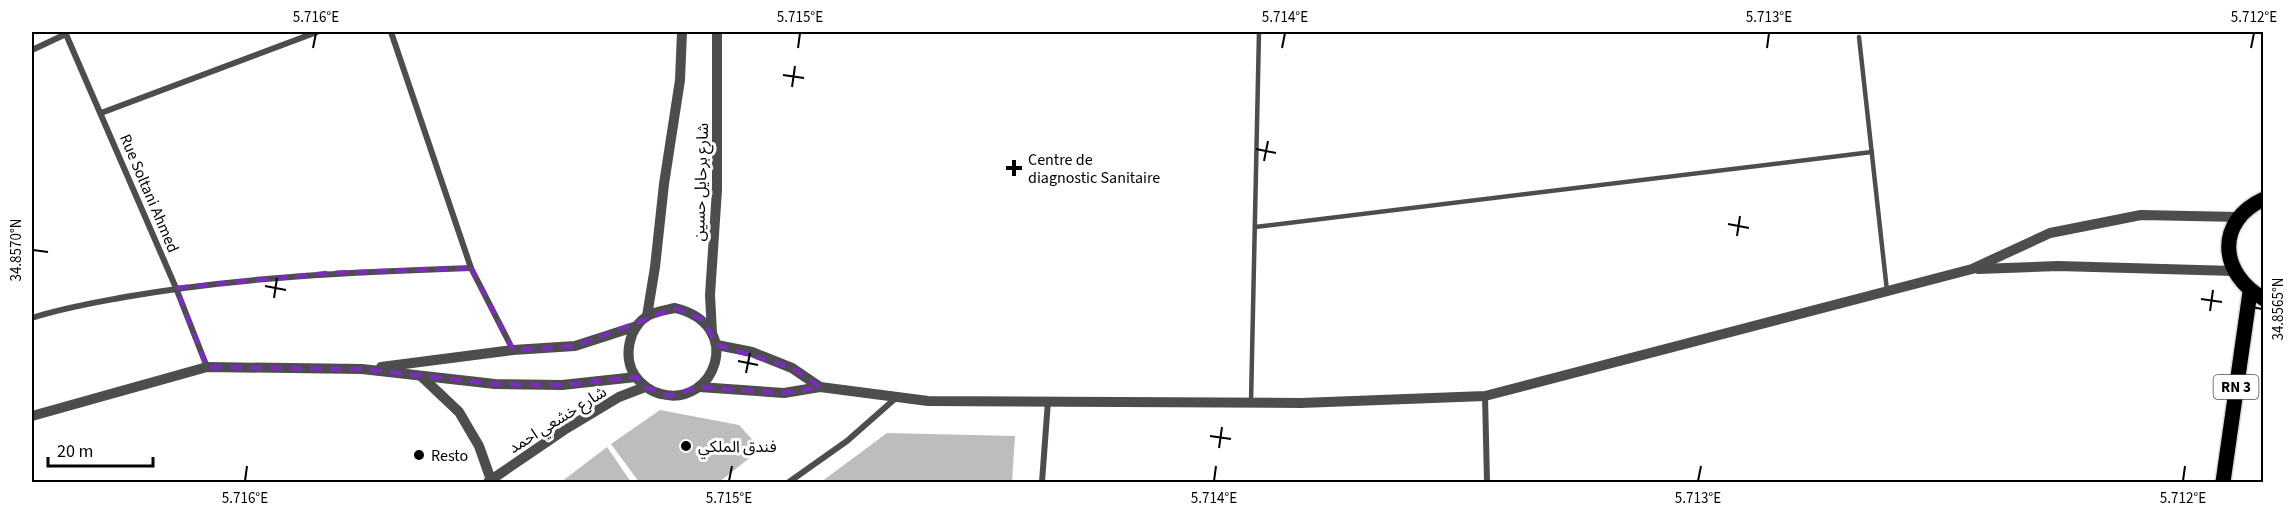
<svg xmlns="http://www.w3.org/2000/svg" width="2295" height="514" viewBox="0 0 2295 514" font-family="'Source Sans 3','Noto Sans Arabic',sans-serif">
	<style>
		.building { fill: #bdbdbd }
		.lines { fill: none; stroke-linecap: round; stroke-linejoin: round }
		.primary-casing { stroke: #dbdbdb; stroke-width: 18 }
		.service { stroke: #4d4d4d; stroke-width: 4.5 }
		.minor { stroke: #4d4d4d; stroke-width: 6 }
		.tertiary { stroke: #4d4d4d; stroke-width: 10 }
		.primary { stroke: #000; stroke-width: 15 }
		.marked { fill: none; stroke: #7b2cbf; stroke-width: 4.5; stroke-dasharray: 12 8; stroke-linejoin: round }
		.ticks { fill: none; stroke: #000; stroke-width: 2 }
		.poi-dot { fill: #000; stroke: #fff; stroke-width: 2 }
		.labels { text-anchor: middle; stroke-width: 6; stroke-linejoin: round; paint-order: stroke }
		.shield { fill: #fff; stroke: #4c4c4c; stroke-width: 1.5 }
		.shield-label { font-size: 15px; font-weight: bold; fill: #000 }
		.poi-label { font-size: 16px; fill: #000; stroke: #fff; text-anchor: start }
		.street-label { font-size: 16px; fill: #000; stroke: #fff }
		.neatline { fill: none; stroke: #000; stroke-width: 2 }
		.ticks-label { font-size: 15px; text-anchor: middle; fill: #000 }
	</style>
	<rect width="100%" height="100%" fill="#fff"/>
	<g class="building">
		<polygon points="660,410 739,425 761,449 719,482 639,482 611,444"/>
		<polygon points="887,433 1015,436 1012,482 821,482"/>
		<polygon points="607,447 631,482 561,482"/>
	</g>
	<g class="lines">
		<g class="primary-casing">
			<g id="primary">
				<path d="M2264,199C2215,221 2219,274 2264,299"/>
				<polyline points="2223,482 2250,292"/>
			</g>
		</g>
		<g class="service">
			<polyline points="1859,37 1887,291"/>
			<polyline points="1255,227 1872,152"/>
			<polyline points="1251,402 1259,32"/>
		</g>
		<g class="minor">
			<polyline points="65,32 176,288 207,367"/>
			<polyline points="391,32 471,268 513,350"/>
			<polyline points="32,50 66,34"/>
			<polyline points="101,113 317,32"/>
			<path d="M32,318C62,308 93,303 125,297C239,277 355,272 471,268"/>
			<polyline points="1485,396 1487,482"/>
			<polyline points="789,482 847,441 897,397"/>
			<polyline points="1042,482 1048,401"/>
		</g>
		<g class="tertiary">
			<polyline points="1978,269 2058,266 2234,271"/>
			<path d="M675,308C746,325 715,408 661,394C651,392 641,384 635,376C623,357 628,327 649,315C657,311 666,310 675,308Z"/>
			<polyline points="647,316 655,267 664,184 680,80 682,32"/>
			<polyline points="712,333 710,295 717,190 717,32"/>
			<polyline points="717,345 752,352 792,368 820,387"/>
			<polyline points="381,367 513,350 575,346 637,326"/>
			<polyline points="421,376 459,412 479,446 491,480"/>
			<polyline points="699,387 784,393 820,387 928,401 1301,403 1485,396 1972,269 2050,233 2141,215 2239,217"/>
			<polyline points="32,416 207,367 362,369 495,384 562,385 636,377"/>
			<polyline points="488,482 564,430 619,397 645,387"/>
		</g>
		<use href="#primary" class="primary"/>
	</g>
	<path class="marked" d="M471,268L513,350L575,346L675,308L703,320L717,345L792,368L820,387L784,393L699,387L670,396L645,387L636,377L562,385L495,384L362,369L207,367L176,288L328,273Z"/>
	<path class="ticks" d="M313,48L316,33M798,48L800,33M1282,48L1285,33M1767,48L1769,33M2251,48L2254,33M783,75L804,78M792,87L795,66M1256,149L1276,153M1264,161L1268,141M1728,224L1749,228M1737,236L1740,216M33,250L48,252M265,286L286,290M274,298L277,278M2201,299L2222,302M2247,306L2262,309M2210,311L2213,290M738,361L758,365M746,373L750,353M1210,436L1231,439M1219,448L1222,427M245,481L247,466M729,481L732,466M1214,481L1216,466M1698,481L1701,466M2183,481L2185,466"/>
	<g class="poi-dot">
		<path d="M1011 159h6v6h6v6h-6v6h-6v-6h-6v-6h6z"/>
		<circle cx="686" cy="446" r="6"/>
		<circle cx="419" cy="455" r="6"/>
	</g>
	<g class="labels">
		<rect class="shield" x="2213.5" y="375" width="45" height="24" rx="4.5"/>
		<g class="shield-label">
			<text x="2236" y="392">RN 3</text>
		</g>
		<g class="poi-label">
			<text x="1028" y="165">Centre de<tspan x="1028" dy="18">diagnostic Sanitaire</tspan></text>
			<text x="698" y="452">فندق الملكي</text>
			<text x="431" y="461">Resto</text>
		</g>
		<g class="street-label">
			<text transform="translate(700 182) rotate(-88)" y="6">شارع برحايل حسين</text>
			<text transform="translate(150 193) rotate(67)" y="6">Rue Soltani Ahmed</text>
			<text transform="translate(557 419) rotate(-32)" y="6">شارع خشعي احمد</text>
		</g>
	</g>
	<rect width="2295" height="514" fill="none" stroke="#ffffff" stroke-width="66"/>
	<path d="M48 457v9h105v-9" fill="none" stroke="#000000" stroke-width="3"/>
	<text x="57" y="457" font-size="18" fill="#000000" stroke="#ffffff" stroke-width="4.5" paint-order="stroke">20 m</text>
	<rect x="33" y="33" width="2229" height="448" class="neatline"/>
	<g class="ticks-label">
		<text x="316" y="22">5.716°E</text>
		<text x="800" y="22">5.715°E</text>
		<text x="1285" y="22">5.714°E</text>
		<text x="1769" y="22">5.713°E</text>
		<text x="2254" y="22">5.712°E</text>
		<text transform="translate(16 250) rotate(-90)" y="5">34.8570°N</text>
		<text transform="translate(2278 309) rotate(-90)" y="5">34.8565°N</text>
		<text x="245" y="503">5.716°E</text>
		<text x="729" y="503">5.715°E</text>
		<text x="1214" y="503">5.714°E</text>
		<text x="1698" y="503">5.713°E</text>
		<text x="2183" y="503">5.712°E</text>
	</g>
</svg>
